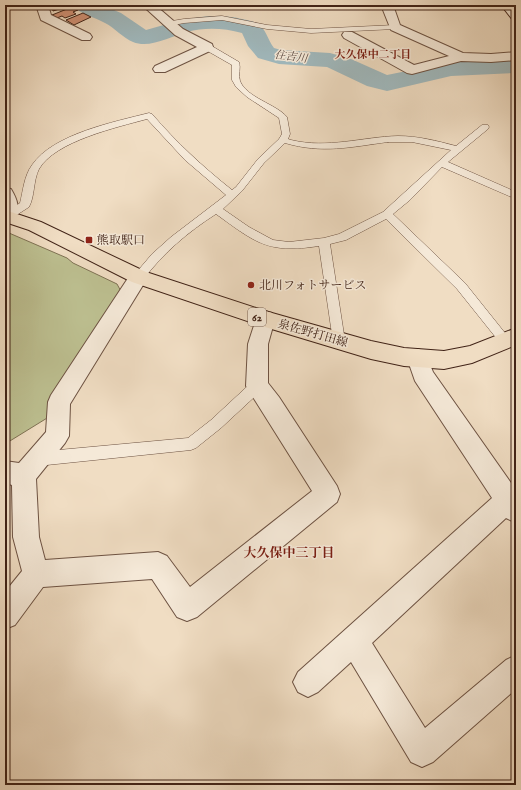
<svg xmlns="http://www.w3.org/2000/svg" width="521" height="790" viewBox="0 0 521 790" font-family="'IM FELL English','Noto Serif JP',serif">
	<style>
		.green { fill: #bdc091; stroke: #7f7254 }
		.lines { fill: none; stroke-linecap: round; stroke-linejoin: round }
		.river { fill: #a0b9be; fill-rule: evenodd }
		.building { fill: #d29276; stroke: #412317 }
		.lane-casing { stroke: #6d5242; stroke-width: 1 }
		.street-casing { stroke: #6d5242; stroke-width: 2 }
		.secondary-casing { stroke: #412317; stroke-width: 2 }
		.primary-casing { stroke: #412317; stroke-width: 2 }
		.lane { fill: #f5e9d8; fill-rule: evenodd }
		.street { fill: #f5e9d8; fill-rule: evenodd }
		.secondary { fill: #f5e9d8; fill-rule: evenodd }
		.primary { fill: #f0ddc3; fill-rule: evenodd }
		.poi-dot { fill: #8f2418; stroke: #f5e9d8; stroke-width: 1.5 }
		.labels { text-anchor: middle; stroke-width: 3; stroke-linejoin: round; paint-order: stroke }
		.far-neighbourhood-label { font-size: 11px; font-weight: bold; fill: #7a1f14; stroke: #f5e9d8 }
		.far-water-label { font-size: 11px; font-style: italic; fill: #594841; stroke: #f5e9d8 }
		.shield { fill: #f5e9d8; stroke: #775e51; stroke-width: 1 }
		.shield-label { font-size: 11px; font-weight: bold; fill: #412317 }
		.poi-label { font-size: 12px; fill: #412317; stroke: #f5e9d8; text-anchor: start }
		.street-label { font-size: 12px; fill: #412317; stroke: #f5e9d8 }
		.neighbourhood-label { font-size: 13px; font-weight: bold; fill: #7a1f14; stroke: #f5e9d8 }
	</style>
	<rect width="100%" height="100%" fill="#f0ddc3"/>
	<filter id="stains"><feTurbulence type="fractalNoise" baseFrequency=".005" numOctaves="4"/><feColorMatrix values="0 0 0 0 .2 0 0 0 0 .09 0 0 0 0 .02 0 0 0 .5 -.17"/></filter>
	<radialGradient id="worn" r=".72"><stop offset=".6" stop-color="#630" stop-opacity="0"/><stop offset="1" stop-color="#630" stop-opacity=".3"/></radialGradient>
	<polygon class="green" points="9,233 67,258 73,263 117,284 123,295 52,415 5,444 5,238"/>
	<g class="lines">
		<path class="river" d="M73,5H102L121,13L146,30C178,21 208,11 242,19C247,20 253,21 257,23C266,28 268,41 274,48L281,50L330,53L351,59L387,75L451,62L516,59V73L451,76L387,91L367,86L327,67L279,64L258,58L248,46L242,33C224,28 205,27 187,32C171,36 150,49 133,42C123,38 115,28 105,23C95,17 80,15 73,5Z"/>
	</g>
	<g class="building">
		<polygon points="50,5 66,5 66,7 53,11 52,7 50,8"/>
		<polygon points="72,7 78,10 73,12 76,14 65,18 62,16 57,18 52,15"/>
		<polygon points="83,13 91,17 74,25 66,20"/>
	</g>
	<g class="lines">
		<g class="lane-casing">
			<g id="lane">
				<polygon points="222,16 267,25 311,29 395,25 399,27 395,29 311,33 267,29 222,20 184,23 169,26 165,24 166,22 184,19"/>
				<path d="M204,45H210L239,62C241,68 238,75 240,81C247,98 276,104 287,117L290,134L288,139L291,140C328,149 362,137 398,136C418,136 437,141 456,146L482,125H488L489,127L488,129L448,162L516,192V199L442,167L410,200L393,214L465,283L509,338L511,341L509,344L505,346L501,344L457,289L386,219L346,240L330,244L345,341L343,344L339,346L335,344L333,341L319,246C268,254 256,243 216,214C188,232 163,253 143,280L139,281L135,280L133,277L135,274L152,254L171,237L226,195L185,160L147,119C118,127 55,141 39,169C33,181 35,196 29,207L12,218L5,219V213L20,203C23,191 24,176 32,165C53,134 114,122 149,113L152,114C176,142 203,167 232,190L236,187L258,159L279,139L282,134L279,118L247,97L236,87L232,80V65L204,49ZM388,142H412L451,150L383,212L339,234L324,238L289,242L273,240L249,227L223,209L242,191L264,163L285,143C322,154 351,147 388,142Z"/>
				<polygon points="257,380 262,382 263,386 262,390 221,428 196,448 191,450 37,466 32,464 30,459 32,454 37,452 188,438 211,420 252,382"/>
			</g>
		</g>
		<g class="street-casing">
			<g id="street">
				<polygon points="36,5 48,5 51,15 90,34 92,37 90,40 82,40 41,20"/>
				<polygon points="142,5 155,5 183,29 212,44 213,47 212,50 165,72 155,72 153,69 155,66 197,47 175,35"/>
				<polygon points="381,5 393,5 400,25 463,53 491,54 516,52 516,60 491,62 461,61 412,74 407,73 344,38 342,35 344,32 352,32 414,65 449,56 391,30"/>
				<path d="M5,188L11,189C17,199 21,209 14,220L5,221Z"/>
				<polygon points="139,270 146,272 148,277 70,404 69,436 65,443 36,479 39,537 45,560 158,552 167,556 190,587 312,491 246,386 248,344 258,313 265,311 272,313 275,319 268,344 268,383 279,397 337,486 340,494 337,502 197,617 187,621 177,617 152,579 43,587 15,625 5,629 5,592 22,571 13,537 12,485 5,483 5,461 19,463 46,432 48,402 51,395 132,272"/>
				<polygon points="418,349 425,352 433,372 516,490 516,523 506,518 372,643 425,728 506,660 516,655 516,689 433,762 422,767 411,762 351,662 318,692 308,697 298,692 293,682 298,672 492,498 415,381 407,358 411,352"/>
			</g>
		</g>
		<g class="secondary-casing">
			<polygon id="secondary" points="501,5 513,5 516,8 516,20 512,19"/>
		</g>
		<g class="primary-casing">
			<polygon id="primary" points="5,210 41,222 146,272 265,311 371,341 404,348 444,351 470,346 516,328 516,345 472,363 444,369 404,366 371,359 265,327 132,282 29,230 5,222"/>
		</g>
		<use href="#lane" class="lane"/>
		<use href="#street" class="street"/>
		<use href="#secondary" class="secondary"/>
		<use href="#primary" class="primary"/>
	</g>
	<g class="poi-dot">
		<rect x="85" y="236" width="8" height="8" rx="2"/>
		<circle cx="251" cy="285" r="4"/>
	</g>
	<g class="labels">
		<g class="far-neighbourhood-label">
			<text x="373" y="58">大久保中二丁目</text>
		</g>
		<g class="far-water-label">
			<text transform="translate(291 56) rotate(7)" y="4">住吉川</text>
		</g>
		<rect class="shield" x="248" y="308" width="18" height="18" rx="3"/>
		<g class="shield-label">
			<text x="257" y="321">62</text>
		</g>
		<g class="poi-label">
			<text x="97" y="244">熊取駅口</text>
			<text x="259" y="289">北川フォトサービス</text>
		</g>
		<g class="street-label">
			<text transform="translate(313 333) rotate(16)" y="4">泉佐野打田線</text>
		</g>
		<g class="neighbourhood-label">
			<text x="289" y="557">大久保中三丁目</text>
		</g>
	</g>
	<rect width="521" height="790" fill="none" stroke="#f0ddc3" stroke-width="20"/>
	<rect x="6" y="6" width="509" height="778" fill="none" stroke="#412317" stroke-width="2"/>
	<rect x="10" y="10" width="501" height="770" fill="none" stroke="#412317"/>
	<rect width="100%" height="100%" filter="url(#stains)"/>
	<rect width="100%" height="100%" fill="url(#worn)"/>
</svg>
